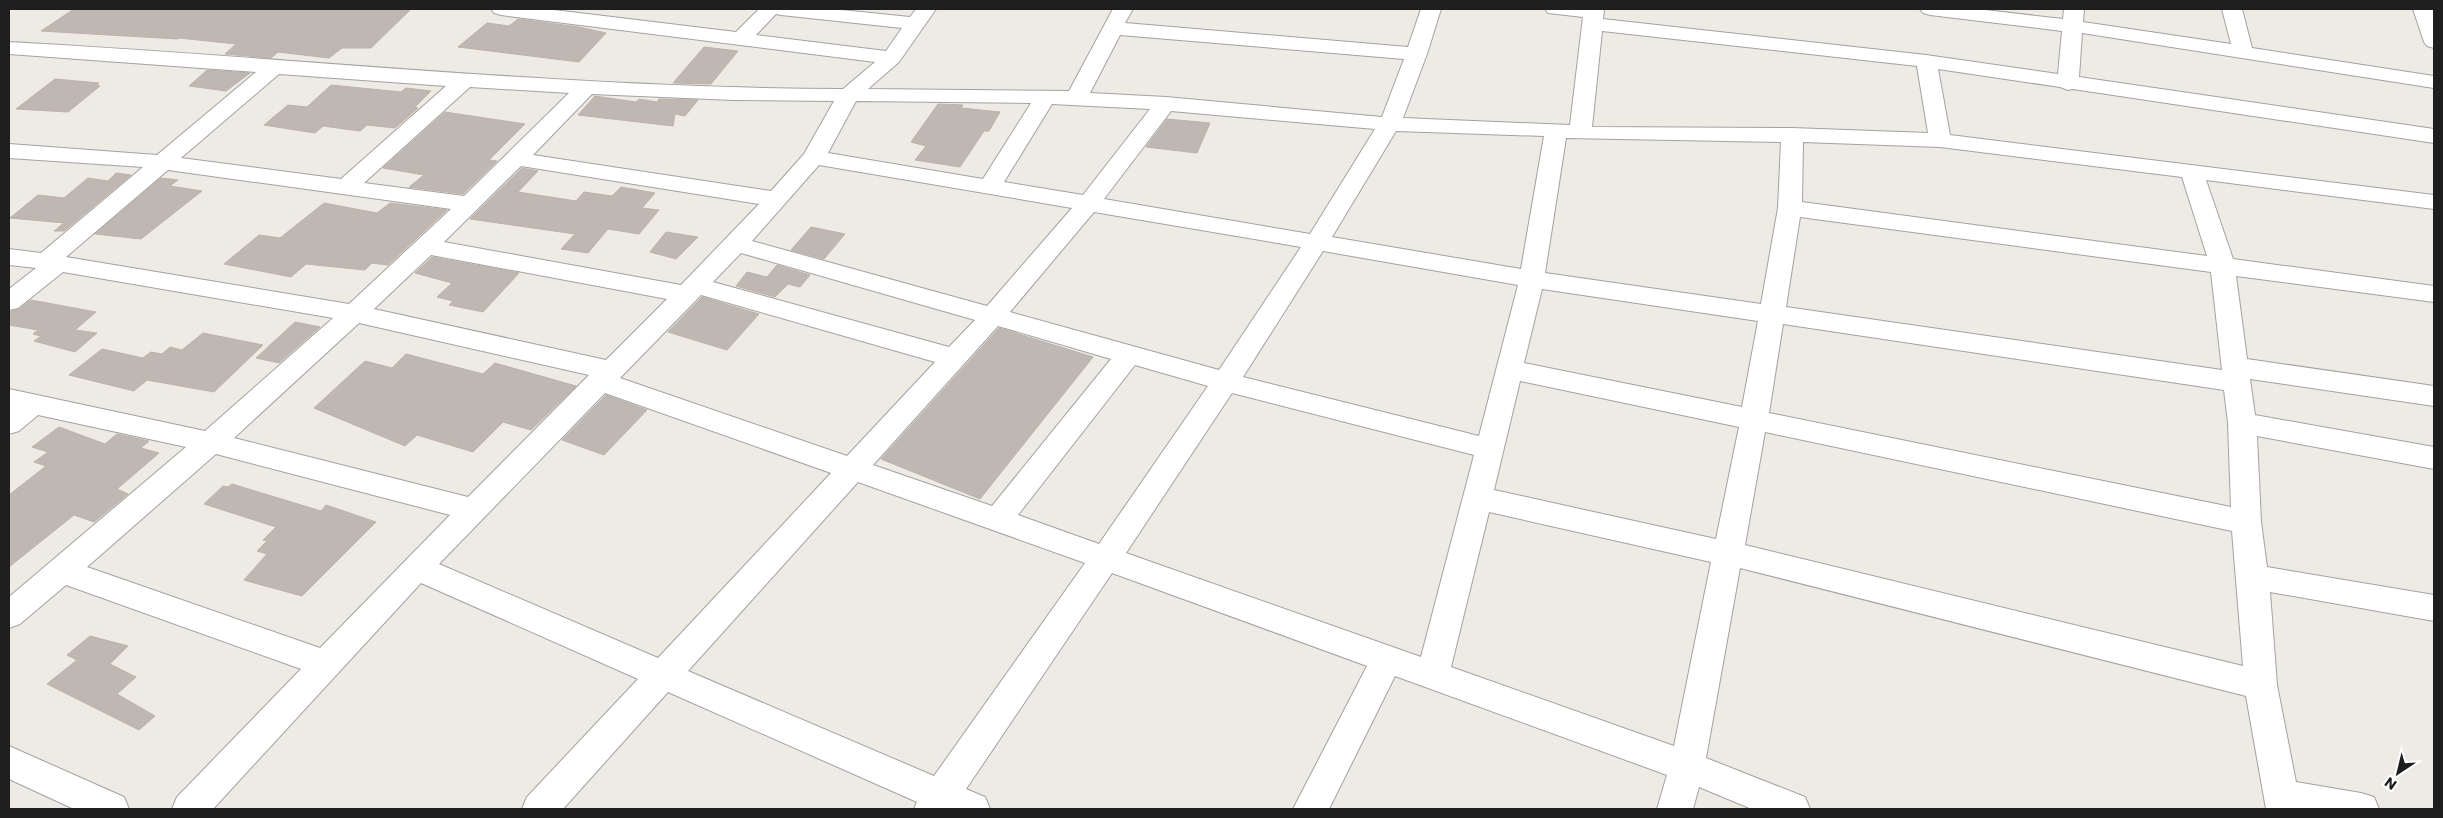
<svg xmlns="http://www.w3.org/2000/svg" width="2443" height="818" viewBox="0 0 2443 818" font-family="Poppins,sans-serif">
	<style>
		.building { fill: #bfb7b2; stroke: #bfb1a8 }
		.lines { fill: none; stroke-linecap: round; stroke-linejoin: round }
		.minor-casing { stroke: #a2a2a2; stroke-width: 2 }
		.minor { fill: #fff; fill-rule: evenodd }
	</style>
	<rect width="100%" height="100%" fill="#eeebe5"/>
	<g class="building">
		<polygon points="74,9 411,9 371,48 342,48 329,58 278,52 271,58 225,54 236,44 179,38 177,39 41,31"/>
		<polygon points="518,19 579,27 606,33 579,62 458,47 487,23 509,26"/>
		<polygon points="704,47 738,51 711,84 673,83"/>
		<polygon points="207,70 250,73 226,91 189,86"/>
		<polygon points="55,79 99,83 96,85 100,86 68,112 16,109"/>
		<polygon points="331,85 401,92 406,88 431,91 415,107 418,108 395,128 367,125 360,131 323,126 315,133 264,125 288,105 307,107"/>
		<polygon points="595,96 636,102 639,99 657,102 659,99 698,100 685,116 675,114 673,126 578,115"/>
		<polygon points="938,104 963,105 961,108 1000,112 989,131 984,131 960,167 915,160 926,146 911,142"/>
		<polygon points="445,112 525,124 489,160 497,161 463,194 409,187 424,175 383,168"/>
		<polygon points="1167,119 1210,123 1197,153 1146,147"/>
		<polygon points="522,168 538,171 518,192 576,201 584,192 612,196 621,187 655,193 642,208 659,210 639,234 608,229 588,253 561,249 575,234 470,219"/>
		<polygon points="116,173 131,175 64,231 54,231 64,223 10,218 38,195 64,198 88,178 108,181"/>
		<polygon points="161,178 178,180 170,186 202,191 141,239 95,234"/>
		<polygon points="324,203 377,213 390,203 447,210 388,265 372,263 365,270 306,264 291,277 224,264 259,235 280,238"/>
		<polygon points="811,227 845,234 824,259 791,250"/>
		<polygon points="666,232 698,237 676,259 650,252"/>
		<polygon points="432,257 519,273 483,312 449,305 453,301 437,297 452,283 415,273"/>
		<polygon points="777,265 810,275 800,287 788,284 775,297 736,286 747,272 767,277"/>
		<polygon points="702,297 759,314 727,350 668,332"/>
		<polygon points="31,300 96,312 75,330 97,333 75,352 34,341 41,336 33,334 38,330 9,325 9,312 19,309"/>
		<polygon points="295,322 320,327 279,363 256,358"/>
		<polygon points="999,328 1093,357 980,499 881,459"/>
		<polygon points="203,333 263,345 214,392 147,380 134,391 69,375 102,349 143,358 151,352 162,354 170,347 182,350"/>
		<polygon points="406,354 483,374 495,363 576,386 531,430 503,422 473,452 417,435 405,446 314,408 365,361 392,368"/>
		<polygon points="606,395 647,410 604,455 562,440"/>
		<polygon points="59,427 105,444 117,434 149,441 141,448 159,453 117,489 128,494 94,522 74,515 9,567 9,495 46,466 34,462 48,452 32,447"/>
		<polygon points="232,484 321,511 326,505 376,522 302,596 258,584 244,580 267,554 257,551 267,541 263,540 276,527 204,504 223,486 228,487"/>
		<polygon points="90,636 128,646 110,664 136,677 117,694 155,716 139,730 47,684 77,660 67,655"/>
	</g>
	<g class="lines">
		<g class="minor-casing">
			<g id="minor">
				<path d="M491,9H546L736,32L759,9H832L910,17L916,9H936L899,62L868,89L1069,91L1113,9H1133L1125,23L1408,47L1421,9H1441L1427,54L1403,118L1570,125L1583,17L1548,13L1545,9H1604L1603,19L1926,55L2058,74L2062,31L1930,15L1923,13L1920,9H1977L2063,19L2064,9H2084L2083,22L2231,44L2222,9H2242L2252,48L2434,76V88L2082,33L2079,77L2434,129V143L2073,89L2068,90L2060,87L1938,69L1950,135L2434,195V209L2206,180L2233,259L2434,286V302L2236,276L2247,359L2434,386V406L2250,379L2255,415L2434,447V469L2257,436L2261,522L2267,567L2434,595V621L2270,592L2277,685L2296,782L2361,793L2374,797L2379,809H2266L2246,696L1740,568L1706,758L1805,797L1810,809H1752L1699,787L1693,809H1657L1667,775L1395,676L1329,809H1293L1367,666L1112,573L966,789L985,797L990,809H914L917,802L668,692L563,809H522L527,797L638,679L421,583L213,809H172L177,797L301,669L66,585L20,624L9,628V597L186,447L38,415L19,431L9,434V389L205,431L333,318L63,272L18,308L9,310V289L36,268L9,265V249L41,253L143,167L9,158V144L157,155L256,72L9,54V42C287,57 564,88 843,89L875,62L501,15L494,13ZM776,14L781,15L902,28L886,51L756,35ZM1602,31L1917,66L1928,133L1792,128L1592,127ZM1120,35L1404,59L1382,117L1166,97L1090,93ZM279,74L446,86L341,179L181,158ZM470,87L569,93L464,196L364,183ZM592,94L733,100L834,101L804,154L771,191L533,155ZM856,101L1031,103L983,179L828,153ZM1052,104L1150,109L1083,195L1004,182ZM1171,111L1375,129L1310,234L1104,199ZM1396,131L1544,136L1521,269L1332,237ZM1566,138L1781,142L1778,208L1761,304L1545,273ZM1803,142L1940,147L2182,177L2207,256L1802,202ZM819,165L1072,208L987,306L752,241ZM521,166L759,204L681,285L444,242ZM168,170L451,209L349,304L66,257ZM1094,212L1301,247L1219,370L1010,312ZM1800,217L2211,272L2222,370L1786,307ZM1323,251L1518,285L1479,436L1243,377ZM741,253L975,320L949,347L713,282ZM431,255L667,299L606,360L374,309ZM1542,289L1758,321L1742,407L1524,363ZM701,295L935,362L847,456L620,378ZM359,323L589,375L468,497L234,438ZM1783,324L2224,390L2228,423L2231,507L1769,413ZM998,326L1111,359L992,506L873,465ZM1135,365L1208,386L1099,544L1018,515ZM1520,381L1739,427L1716,539L1494,490ZM605,393L831,473L658,658L439,564ZM1232,393L1474,455L1421,657L1126,553ZM1765,432L2232,531L2243,666L1745,545ZM216,454L450,515L320,648L87,567ZM858,482L1085,563L934,776L688,671ZM1489,512L1711,562L1674,746L1451,667Z"/>
				<polygon points="2413,9 2433,9 2434,48 2427,46 2424,42"/>
				<polygon points="9,746 124,797 129,809 74,809 9,779"/>
			</g>
		</g>
		<use href="#minor" class="minor"/>
	</g>
	<rect width="2443" height="818" fill="none" stroke="#1e1e1e" stroke-width="20"/>
	<g transform="translate(2398 773) rotate(215)" stroke="#ffffff" stroke-width="4" paint-order="stroke">
	<path d="M0-4L9 19L0 12L-9 19Z" fill="#1e1e1e"/>
	<text y="-8" font-size="14" font-weight="bold" text-anchor="middle" fill="#1e1e1e">N</text>
	</g>
</svg>
